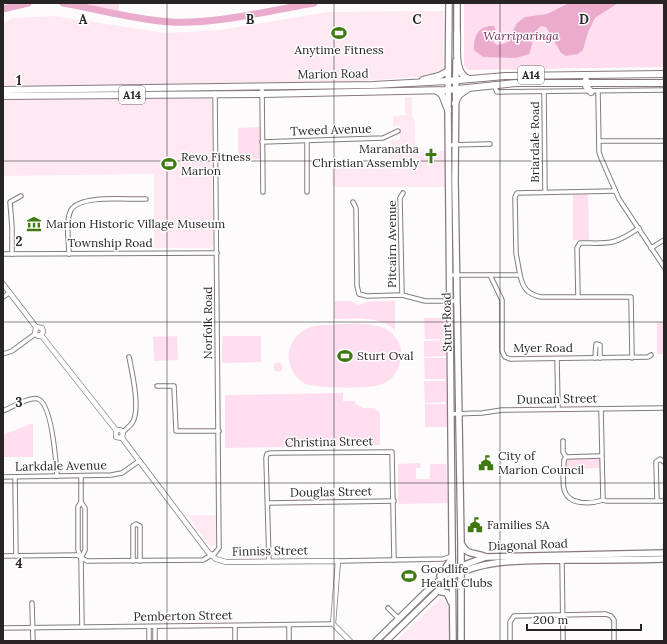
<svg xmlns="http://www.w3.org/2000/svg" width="667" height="644" viewBox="0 0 667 644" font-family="Lora,serif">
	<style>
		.built { fill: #fee9f3 }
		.green { fill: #ffdfef }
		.water { fill: #eaabcd }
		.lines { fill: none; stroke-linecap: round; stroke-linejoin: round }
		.river { stroke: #eaabcd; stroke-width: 7 }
		.minor-casing { stroke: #867a80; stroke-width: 5.5 }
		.tertiary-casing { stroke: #867a80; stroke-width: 6 }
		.secondary-casing { stroke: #867a80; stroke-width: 8 }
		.primary-casing { stroke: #867a80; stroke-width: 8 }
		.minor { stroke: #fff; stroke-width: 3.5 }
		.tertiary { stroke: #fff; stroke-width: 4.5 }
		.secondary { stroke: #fff; stroke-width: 5.5 }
		.primary { stroke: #fff; stroke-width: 6 }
		.grid { fill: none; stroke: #282426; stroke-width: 1; stroke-opacity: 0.55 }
		.labels { text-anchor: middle; stroke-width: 3; stroke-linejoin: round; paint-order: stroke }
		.shield { fill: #fff; stroke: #686667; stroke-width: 1 }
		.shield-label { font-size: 11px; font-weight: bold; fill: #282426 }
		.park-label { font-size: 12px; font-style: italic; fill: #742b57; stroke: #fff }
		.poi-label { font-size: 12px; fill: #282426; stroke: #fff; text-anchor: start }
		.street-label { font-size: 12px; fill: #282426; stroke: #fff }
		.grid-label { font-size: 13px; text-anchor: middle; font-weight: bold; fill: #282426; stroke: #fff; stroke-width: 3; stroke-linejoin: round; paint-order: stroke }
	</style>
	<rect width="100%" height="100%" fill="#fefbfc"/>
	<g class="built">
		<polygon points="444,11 443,69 434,76 328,83 3,87 3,23 12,18 53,16 166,33 219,30 328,12"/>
		<polygon points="209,97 212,101 213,245 211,248 154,248 154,174 3,176 3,100"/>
		<polygon points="405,97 412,97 412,117 415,121 415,151 446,151 446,187 332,187 332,164 390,164 390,140 400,140 400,126 393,126 393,116 405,115"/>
		<polygon points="187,515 216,515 216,545 211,547"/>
		<polygon points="442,597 449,609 449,641 396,641"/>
	</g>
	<g class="green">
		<polygon points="73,3 119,3 119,11"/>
		<polygon points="464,3 664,3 664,67 469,70 464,66"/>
		<polygon points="261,127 261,159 238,159 238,128"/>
		<polygon points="573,194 588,194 589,240 573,240"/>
		<path d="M334,301H351L358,305L371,301H395V330C378,315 355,319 334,319Z"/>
		<polygon points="424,318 446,318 446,339 425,339"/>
		<rect x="657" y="322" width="7" height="32"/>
		<path d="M320,325C345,325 389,315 400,345C403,354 401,364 396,372C393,378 387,383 380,385C369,389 311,389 302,382C277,362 290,328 320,325Z"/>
		<polygon points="177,336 178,360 154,361 153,337"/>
		<polygon points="222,336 261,336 261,362 222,363"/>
		<polygon points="446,340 446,356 424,357 424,341"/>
		<polygon points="424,358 446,358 446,379 425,379"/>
		<circle cx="278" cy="367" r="4.5"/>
		<polygon points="424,381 446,381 447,402 425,403"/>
		<polygon points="343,393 343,401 355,401 356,404 363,408 374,408 380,413 380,445 225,448 225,395"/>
		<rect x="425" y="404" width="22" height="23"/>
		<polygon points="33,423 33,457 3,457 3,435"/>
		<polygon points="601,456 601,468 565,469 567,458"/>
		<polygon points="420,463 421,468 416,468 416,479 430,479 430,464 446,464 448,503 398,504 398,464"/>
	</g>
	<path class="water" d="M569,3H618L595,18L588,32L583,50L578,54L566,56L561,53L546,27L541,26C533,31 533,45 529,54L516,58L483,57L474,50C473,36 479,25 494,26L496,31L493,42L497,45L506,43L517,23L525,17L547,14Z"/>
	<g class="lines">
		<g class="river">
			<path d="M63,3C98,9 135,20 171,22C217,24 268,11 314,3"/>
			<polyline points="3,9 28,3"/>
		</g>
		<g class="minor-casing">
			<g id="minor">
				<polyline points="494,85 497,92 664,90"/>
				<polyline points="262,87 263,192"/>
				<polyline points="598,91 599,152 601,158 619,199 664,267"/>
				<polyline points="544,92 545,192"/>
				<polyline points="599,141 664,141"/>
				<polyline points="262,142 383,138 398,131"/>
				<polyline points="307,142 307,192"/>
				<polyline points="449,145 490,144"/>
				<polyline points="353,202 356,208 357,286 359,294 367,296 402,295 425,301 457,301"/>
				<polyline points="651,248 664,240"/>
				<polyline points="3,254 217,253"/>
				<polyline points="12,254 12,227 10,202 21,196"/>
				<path d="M69,254C69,241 65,222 71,210C80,194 129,200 146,199"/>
				<path d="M450,275H520C523,288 527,294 541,297H631L632,358"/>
				<polyline points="490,275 502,300 502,351 505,357 510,359 648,357 651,355"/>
				<polyline points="520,275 516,253 515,197 517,193 615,191"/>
				<polyline points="402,295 400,198 403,193"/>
				<polyline points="3,297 9,293"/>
				<path d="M578,297L577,248L580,243C609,243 613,246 639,228"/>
				<polyline points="3,354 12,351 35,334"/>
				<polyline points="595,358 596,344 600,345 600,358"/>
				<polyline points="557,359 558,409"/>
				<polyline points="157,386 174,386 176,431 219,431"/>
				<polyline points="601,409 603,500"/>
				<path d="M3,411C10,408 31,396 38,399C52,404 56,462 57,476"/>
				<polyline points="451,414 482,413 502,410 664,408"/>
				<path d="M123,432C126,429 130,426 132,423C141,410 132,372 129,357"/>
				<polyline points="563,441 563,452 566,457"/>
				<path d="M601,456L566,457L564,460C564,469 562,480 564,489C568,506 591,504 603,500"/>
				<polyline points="81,476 81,502 85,508 85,550 81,558 82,627"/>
				<polyline points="3,477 111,475 122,473 139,461"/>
				<polyline points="15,477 16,556"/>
				<polyline points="603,500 606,501 664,501"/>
				<polyline points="657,501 656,462 660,459 664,462"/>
				<polyline points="268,503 394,501"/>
				<polyline points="3,556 77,555 87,561 203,560 215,553 219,548 215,93"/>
				<polyline points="81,557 78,550 78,507 81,502"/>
				<polyline points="562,558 563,641"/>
				<polyline points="133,561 133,526 136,524 140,526 140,561"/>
				<polyline points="269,561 266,458 267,454 271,453 392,452 394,560"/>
				<polyline points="338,561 443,559 452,556"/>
				<polyline points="32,603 33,641"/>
				<polyline points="388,608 399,619"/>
				<polyline points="289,625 289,641"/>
				<polyline points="235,626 235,641"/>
				<polyline points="149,627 149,641"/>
				<polyline points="155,627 155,641"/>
				<polyline points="3,628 333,624"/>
				<polyline points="510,641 510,622 514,616 606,614 611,616 614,620 614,641"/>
			</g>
		</g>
		<g class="tertiary-casing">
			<g id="tertiary">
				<polyline points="3,284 36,327"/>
				<polyline points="36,327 35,334 38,336 41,335"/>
				<polyline points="36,327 42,328 43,332 41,335"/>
				<polyline points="41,335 116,430"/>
				<polyline points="116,430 120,430 123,432 122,438"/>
				<polyline points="116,430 116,437 122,438"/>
				<polyline points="122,438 208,552 216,559 226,562 338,561 333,624 350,641"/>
			</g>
		</g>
		<g class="secondary-casing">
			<g id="secondary">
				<polyline points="449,3 448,110 453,641"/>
				<polyline points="457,37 457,3"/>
				<polyline points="456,61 455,181 461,543 461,641"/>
				<path d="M462,545C467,556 476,552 486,557"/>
				<polyline points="440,576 452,558"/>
				<polyline points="438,591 447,593 451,602"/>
				<polyline points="376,641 427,591 453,569 486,557 664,553"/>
				<path d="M386,641L453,576C488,558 528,561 566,560C599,560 631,560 664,559"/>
			</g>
		</g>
		<g class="primary-casing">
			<g id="primary">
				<path d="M457,33C458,47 453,74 469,79"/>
				<polyline points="423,80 439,76 448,71"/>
				<polyline points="586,80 586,86 591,92"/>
				<polyline points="3,90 373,85 448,81 505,76 664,74"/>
				<polyline points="437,91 442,95 448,110"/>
				<polyline points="3,96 262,94 448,90 516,83 664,83"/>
				<polyline points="455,103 459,95 469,88"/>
			</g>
		</g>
		<use href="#minor" class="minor"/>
		<use href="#tertiary" class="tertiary"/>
		<use href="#secondary" class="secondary"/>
		<use href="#primary" class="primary"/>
	</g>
	<path class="grid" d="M167,3V641M334,3V641M500,3V641M3,161H664M3,322H664M3,483H664"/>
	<defs>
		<g id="stadium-bare" transform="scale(1.2)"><path d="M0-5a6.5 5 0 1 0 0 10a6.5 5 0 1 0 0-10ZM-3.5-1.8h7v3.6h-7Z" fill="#3e7911" stroke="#fff" stroke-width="2.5" paint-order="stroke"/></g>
		<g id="church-bare" transform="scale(1.2)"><path d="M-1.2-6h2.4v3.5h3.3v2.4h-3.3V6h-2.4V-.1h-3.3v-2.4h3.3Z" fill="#3e7911" stroke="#fff" stroke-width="2.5" paint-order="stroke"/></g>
		<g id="museum-bare" transform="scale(1.2)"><path d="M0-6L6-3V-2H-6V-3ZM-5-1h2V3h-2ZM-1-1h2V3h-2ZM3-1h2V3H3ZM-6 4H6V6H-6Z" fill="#3e7911" stroke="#fff" stroke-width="2.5" paint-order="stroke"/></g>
		<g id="civic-bare" transform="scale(1.2)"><path d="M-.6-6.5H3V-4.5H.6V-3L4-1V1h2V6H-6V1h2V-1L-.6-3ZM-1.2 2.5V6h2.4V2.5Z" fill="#3e7911" stroke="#fff" stroke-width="2.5" paint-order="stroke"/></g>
	</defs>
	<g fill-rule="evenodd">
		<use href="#stadium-bare" x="339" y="33"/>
		<use href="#church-bare" x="431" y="156"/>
		<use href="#stadium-bare" x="169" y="164"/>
		<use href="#museum-bare" x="34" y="224"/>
		<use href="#stadium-bare" x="345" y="356"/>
		<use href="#civic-bare" x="486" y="463"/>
		<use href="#civic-bare" x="475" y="525"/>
		<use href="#stadium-bare" x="409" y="576"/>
	</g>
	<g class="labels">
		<g class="shield">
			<rect x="518" y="66" width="26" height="18" rx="3"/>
			<rect x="119" y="86" width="26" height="18" rx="3"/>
		</g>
		<g class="shield-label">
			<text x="531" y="79">A14</text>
			<text x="132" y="99">A14</text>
		</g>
		<g class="park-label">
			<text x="521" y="40">Warriparinga</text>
		</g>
		<g class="poi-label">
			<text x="339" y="54" text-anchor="middle">Anytime Fitness</text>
			<text x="419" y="153" text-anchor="end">Maranatha<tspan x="419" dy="14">Christian Assembly</tspan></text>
			<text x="181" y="161">Revo Fitness<tspan x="181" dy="14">Marion</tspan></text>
			<text x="46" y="228">Marion Historic Village Museum</text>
			<text x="357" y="360">Sturt Oval</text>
			<text x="498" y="460">City of<tspan x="498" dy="14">Marion Council</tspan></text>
			<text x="487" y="529">Families SA</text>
			<text x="421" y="573">Goodlife<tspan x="421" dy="14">Health Clubs</tspan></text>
		</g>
		<g class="street-label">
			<text transform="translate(333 74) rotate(-1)" y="4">Marion Road</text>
			<text transform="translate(331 130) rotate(-2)" y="4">Tweed Avenue</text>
			<text transform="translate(535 142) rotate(-90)" y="4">Briardale Road</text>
			<text x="110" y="247">Township Road</text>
			<text transform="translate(392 244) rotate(-90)" y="4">Pitcairn Avenue</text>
			<text transform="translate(447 322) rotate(-91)" y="4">Sturt Road</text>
			<text transform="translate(208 323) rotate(-90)" y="4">Norfolk Road</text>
			<text x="543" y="352">Myer Road</text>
			<text transform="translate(557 399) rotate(-1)" y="4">Duncan Street</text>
			<text transform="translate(329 442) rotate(-1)" y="4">Christina Street</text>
			<text transform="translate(61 466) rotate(-1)" y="4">Larkdale Avenue</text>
			<text transform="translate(331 492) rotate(-1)" y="4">Douglas Street</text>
			<text transform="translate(528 545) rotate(-2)" y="4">Diagonal Road</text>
			<text transform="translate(270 551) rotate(-1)" y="4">Finniss Street</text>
			<text transform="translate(183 616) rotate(-1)" y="4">Pemberton Street</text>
		</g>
	</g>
	<g class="grid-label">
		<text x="83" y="24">A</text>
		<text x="250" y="24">B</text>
		<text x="417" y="24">C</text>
		<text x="584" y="24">D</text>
		<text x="19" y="85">1</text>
		<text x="19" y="246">2</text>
		<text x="19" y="407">3</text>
		<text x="19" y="568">4</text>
	</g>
	<rect width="667" height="644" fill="none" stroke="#282426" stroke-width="8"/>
	<path d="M527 624v6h114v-6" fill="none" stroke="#282426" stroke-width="2"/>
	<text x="533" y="624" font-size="12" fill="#282426" stroke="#ffffff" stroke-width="3" paint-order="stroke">200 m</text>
</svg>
